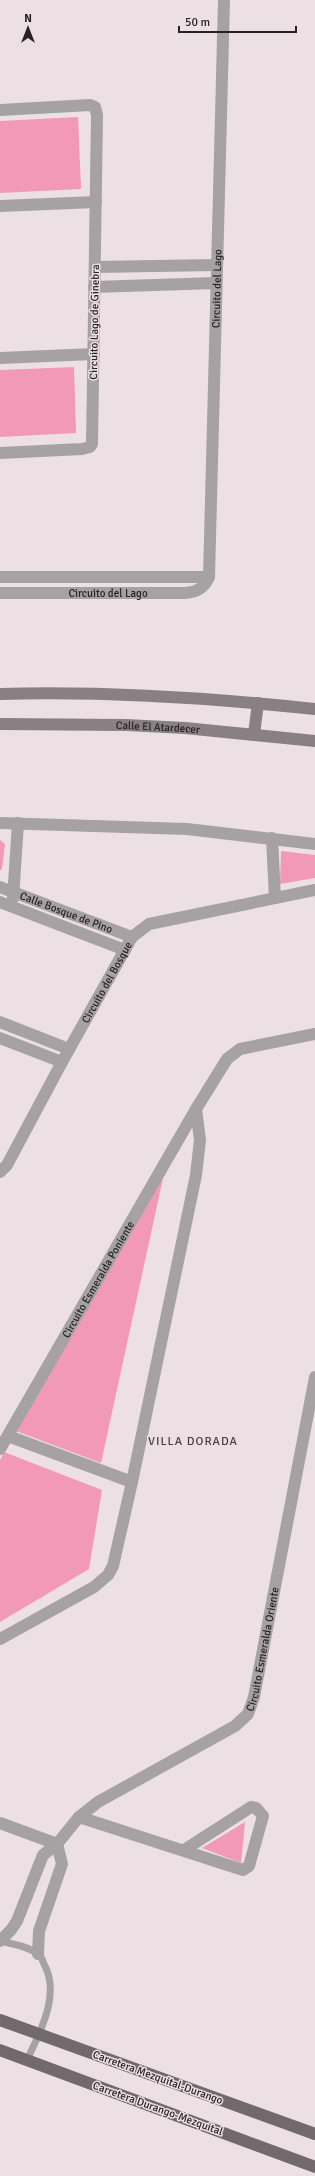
<svg xmlns="http://www.w3.org/2000/svg" width="315" height="2176" viewBox="0 0 315 2176" font-family="Signika,sans-serif">
	<style>
		.green { fill: #f199b7 }
		.lines { fill: none; stroke-linecap: round; stroke-linejoin: round }
		.lane { stroke: #a6a1a2; stroke-width: 7 }
		.street { stroke: #a6a1a2; stroke-width: 12 }
		.secondary { stroke: #888082; stroke-width: 12 }
		.primary { stroke: #72696c; stroke-width: 12 }
		.labels { text-anchor: middle; stroke-width: 3; stroke-linejoin: round; paint-order: stroke }
		.street-label { font-size: 11px; fill: #262123; stroke: #ede0e4 }
		.neighbourhood-label { font-size: 12px; letter-spacing: 1px; fill: #473d40; stroke: #ede0e4 }
	</style>
	<rect width="100%" height="100%" fill="#ede0e4"/>
	<g class="green">
		<polygon points="78,117 81,189 0,193 0,121"/>
		<polygon points="74,367 76,433 0,437 0,370"/>
		<polygon points="0,840 5,844 2,869 0,870"/>
		<polygon points="281,851 315,855 315,878 280,884"/>
		<polygon points="170,1146 101,1463 8,1428"/>
		<polygon points="4,1452 102,1490 89,1569 0,1622 0,1460"/>
		<polygon points="245,1822 241,1863 202,1848"/>
	</g>
	<g class="lines">
		<path class="lane" d="M0,1941C12,1944 28,1946 38,1954C41,1956 43,1961 44,1964C61,1994 40,2032 27,2060"/>
		<g class="street">
			<polyline points="0,110 90,105 95,107 97,115 92,444 90,447 82,449 0,453"/>
			<polyline points="0,206 96,202"/>
			<polyline points="95,267 217,265"/>
			<polyline points="94,287 216,283"/>
			<polyline points="0,358 94,354"/>
			<polyline points="0,577 209,577"/>
			<path id="s1" d="M0,593H185C197,592 204,588 209,577L224,0"/>
			<polyline points="0,823 187,829 315,844"/>
			<polyline points="272,838 275,898"/>
			<path id="s2" d="M0,887L132,937"/>
			<polyline points="13,898 18,823"/>
			<polyline points="0,902 125,950"/>
			<polyline points="0,1022 69,1049"/>
			<polyline points="0,1038 62,1062"/>
			<path id="s3" d="M0,1172L7,1165L62,1062L132,937L149,924L315,890"/>
			<polyline points="8,1436 132,1482"/>
			<path id="s4" d="M0,1449L196,1109L227,1059L240,1049L315,1034"/>
			<polyline points="0,1639 94,1587 108,1575 113,1566 132,1482 196,1175 200,1140 196,1109"/>
			<polyline points="79,1817 243,1870 249,1866 263,1816 256,1808 251,1807 184,1850"/>
			<polyline points="0,1823 57,1844"/>
			<path id="s5" d="M0,1941L11,1930L17,1921L43,1855L57,1844L79,1817L98,1802L235,1726L248,1714L254,1697L315,1377"/>
			<polyline points="38,1954 39,1931 62,1864 57,1844"/>
		</g>
		<g class="secondary">
			<path d="M0,694C105,691 211,698 315,709"/>
			<path id="s6" d="M0,724L126,725L185,728L315,741"/>
			<polyline points="254,734 258,703"/>
		</g>
		<g class="primary">
			<polyline points="0,2020 315,2134"/>
			<polyline points="0,2050 315,2167"/>
		</g>
	</g>
	<g class="labels">
		<g class="street-label">
			<text dy="4" stroke="none"><textPath href="#s1" startOffset="504">Circuito del Lago</textPath></text>
			<text transform="translate(94 322) rotate(-89)" y="4">Circuito Lago de Ginebra</text>
			<text dy="4" stroke="none"><textPath href="#s1" startOffset="108">Circuito del Lago</textPath></text>
			<text dy="4" stroke="none"><textPath href="#s6" startOffset="158">Calle El Atardecer</textPath></text>
			<text dy="4" stroke="none"><textPath href="#s2" startOffset="71">Calle Bosque de Pino</textPath></text>
			<text dy="4" stroke="none"><textPath href="#s3" startOffset="218">Circuito del Bosque</textPath></text>
			<text dy="4" stroke="none"><textPath href="#s4" startOffset="196">Circuito Esmeralda Poniente</textPath></text>
			<text dy="4" stroke="none"><textPath href="#s5" startOffset="415">Circuito Esmeralda Oriente</textPath></text>
			<text transform="translate(158 2077) rotate(20)" y="4">Carretera Mezquital-Durango</text>
			<text transform="translate(158 2108) rotate(20)" y="4">Carretera Durango-Mezquital</text>
		</g>
		<g class="neighbourhood-label">
			<text x="193" y="1445">VILLA DORADA</text>
		</g>
	</g>
	<g transform="translate(28 28)" stroke="#ede0e4" stroke-width="3" paint-order="stroke">
	<path d="M0-3L7 15L0 10L-7 15Z" fill="#262123"/>
	<text y="-6" font-size="11" font-weight="bold" text-anchor="middle" fill="#262123">N</text>
	</g>
	<path d="M179 26v6h117v-6" fill="none" stroke="#262123" stroke-width="2"/>
	<text x="185" y="26" font-size="12" fill="#262123" stroke="#ede0e4" stroke-width="3" paint-order="stroke">50 m</text>
</svg>
